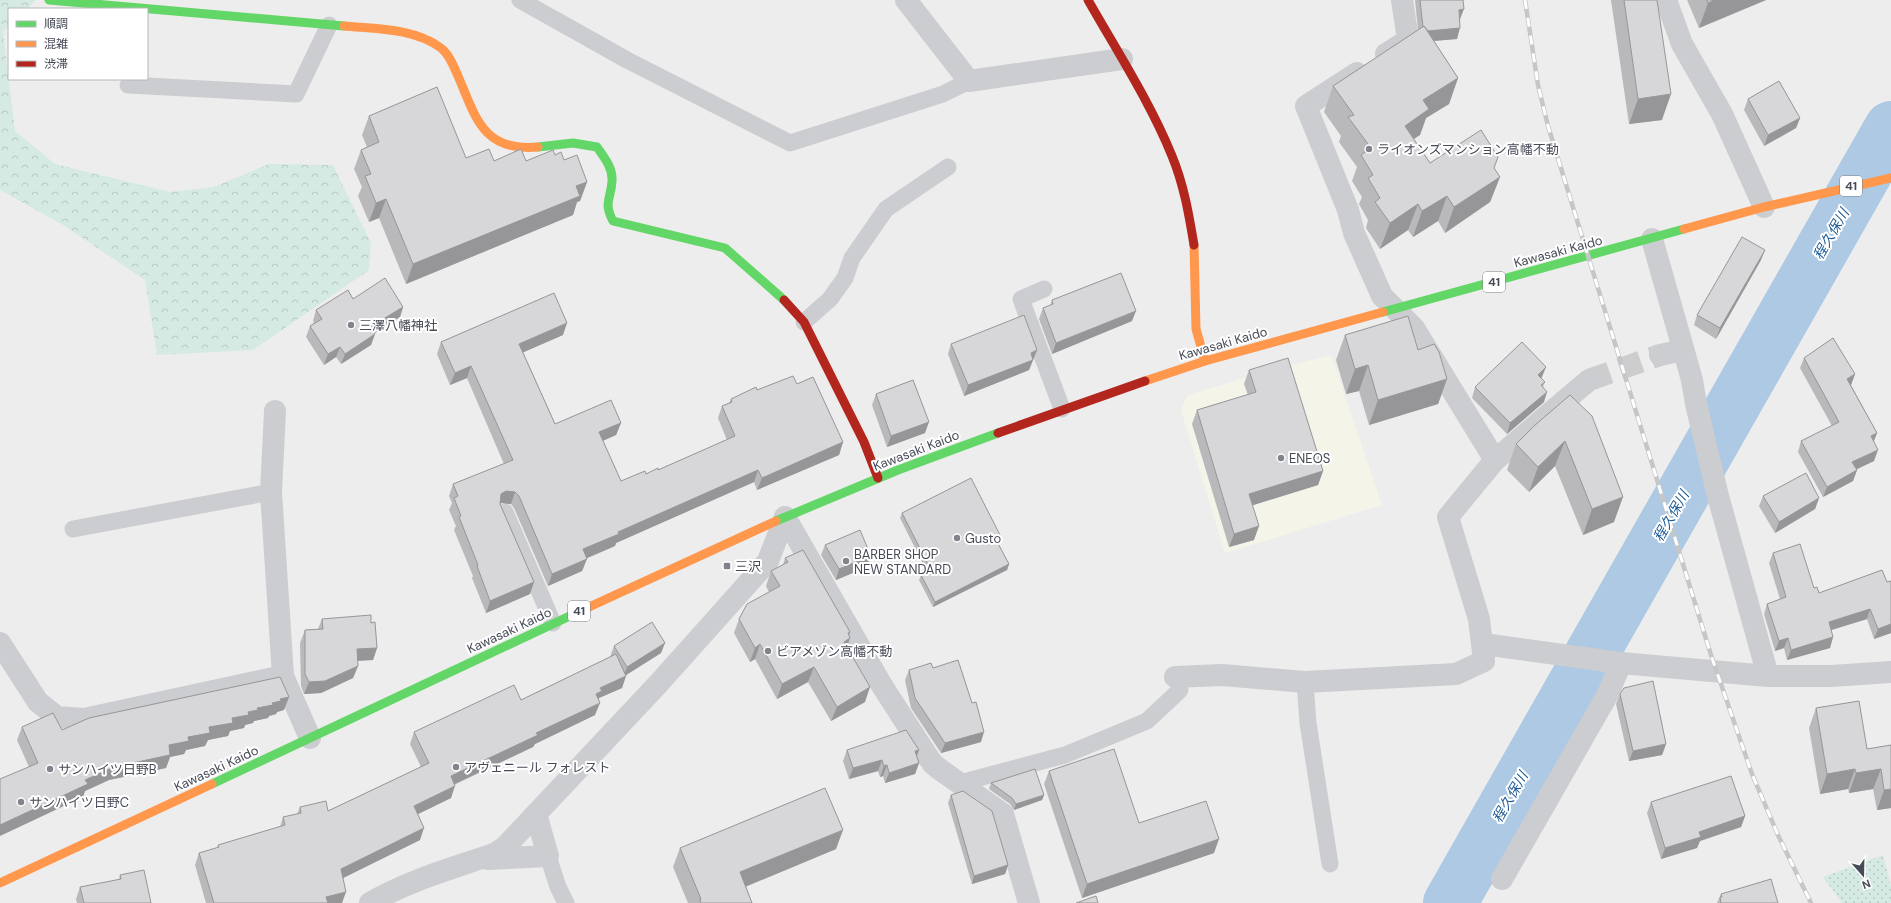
<svg xmlns="http://www.w3.org/2000/svg" width="1891" height="903" viewBox="0 0 1891 903" font-family="'DM Sans','Noto Sans JP',sans-serif">
	<style>
		.commercial { fill: #f4f4e9 }
		.grass { fill: url(#grass-dots) }
		.forest { fill: url(#forest-crowns) }
		.lines { fill: none; stroke-linecap: round; stroke-linejoin: round }
		.river { stroke: #adc9e4; stroke-width: 54 }
		.street-tunnel { stroke: #cdcdcf; stroke-width: 22; stroke-dasharray: 22 11; stroke-linecap: butt }
		.lane { stroke: #cccdd0; stroke-width: 17 }
		.street { stroke: #cccdd0; stroke-width: 22 }
		.fast { stroke: #63d668; stroke-width: 9 }
		.slow { stroke: #ff974d; stroke-width: 9 }
		.jam { stroke: #b3261e; stroke-width: 9 }
		.rail-casing { stroke: #c5c6c8; stroke-width: 4.5 }
		.rail { stroke: #fff; stroke-width: 3; stroke-dasharray: 9; stroke-linecap: butt }
		.wall { fill: #b9b8bb }
		.shaded-wall { fill: #969698 }
		.building { fill: #d7d6d9; stroke: #969698 }
		.poi-dot { fill: #81848c; stroke: #fff; stroke-width: 1.5 }
		.labels { text-anchor: middle; stroke-width: 4; stroke-linejoin: round; paint-order: stroke }
		.shield { fill: #fff; stroke: #7e8189; stroke-width: 1 }
		.shield-label { font-size: 12px; font-weight: bold; fill: #474b57 }
		.poi-label { font-size: 13px; fill: #474b57; stroke: #fff; text-anchor: start }
		.street-label { font-size: 13px; fill: #474b57; stroke: #fff }
		.water-label { font-size: 14px; font-style: italic; fill: #1c5a95; stroke: #fff }
	</style>
	<defs>
		<pattern id="grass-dots" width="8" height="8" patternUnits="userSpaceOnUse"><rect width="8" height="8" fill="#d4eae3"/><path d="M2 2h.1M6 6h.1" fill="none" stroke="#b7cac5" stroke-width="1.8" stroke-linecap="round"/></pattern>
		<pattern id="forest-crowns" width="20" height="18" patternUnits="userSpaceOnUse"><rect width="20" height="18" fill="#d4eae3"/><path d="M2 6a3 3 0 1 1 6 0M12 15a3 3 0 1 1 6 0" fill="none" stroke="#b7cac5"/></pattern>
	</defs>
	<rect width="100%" height="100%" fill="#eeeded"/>
	<polygon class="commercial" points="1331,355 1382,505 1225,553 1181,410 1188,395 1261,373"/>
	<polygon class="grass" points="1883,855 1891,886 1891,903 1842,903 1823,877"/>
	<polygon class="forest" points="0,0 36,0 27,9 9,9 9,26 3,32 15,131 55,164 170,192 214,187 269,164 333,165 371,243 369,270 253,350 157,355 145,280 63,225 0,190"/>
	<g class="lines">
		<polyline class="river" points="1450,903 1891,128"/>
		<polyline class="street-tunnel" points="1589,380 1660,355"/>
		<g class="lane">
			<polyline points="520,0 627,60 790,143 943,94 969,81"/>
			<polyline points="128,85 296,94 329,25"/>
			<polyline points="1044,289 1021,299 1062,409"/>
			<polyline points="804,322 830,299 845,278 852,258 886,209 948,167"/>
			<polyline points="505,512 553,623"/>
			<polyline points="73,529 271,492"/>
			<polyline points="1305,682 1308,723 1330,864"/>
			<polyline points="960,783 1065,755 1147,721 1180,690"/>
			<polyline points="548,856 558,887 566,903"/>
		</g>
		<g class="street">
			<polyline points="906,0 969,81 1122,59"/>
			<polyline points="1666,0 1682,44 1722,114 1764,207"/>
			<polyline points="1386,54 1408,40 1402,0"/>
			<polyline points="1357,73 1306,106 1348,210 1354,233 1382,296 1414,328 1495,460"/>
			<polyline points="1652,239 1692,380 1696,404 1718,496 1768,676"/>
			<polyline points="1660,355 1683,350"/>
			<polyline points="275,411 271,492 283,676"/>
			<polyline points="785,517 881,684 926,754 933,764 942,771 1003,814 1029,903"/>
			<polyline points="0,643 38,702 57,717 84,719 283,676 310,738"/>
			<polyline points="1483,644 1621,663 1768,676 1831,676 1891,672"/>
			<polyline points="1175,677 1222,675 1305,682 1456,674 1484,661 1479,619 1448,517 1495,460 1589,380"/>
			<polyline points="487,859 548,856 536,814"/>
			<polyline points="1502,879 1608,694 1621,663"/>
			<path d="M370,903C409,880 454,868 496,853L505,847L659,683L768,561L785,517"/>
		</g>
		<g class="fast">
			<polyline points="49,0 344,26"/>
			<path d="M538,147L573,143L597,147C604,157 613,168 612,181C611,200 603,202 613,221L725,248L784,300"/>
			<polyline points="1383,312 1684,229"/>
			<polyline points="776,521 898,470 998,433"/>
			<polyline points="212,784 589,607"/>
		</g>
		<g class="slow">
			<path d="M344,26C376,29 414,28 441,48C449,54 454,67 458,76C476,118 483,152 538,147"/>
			<polyline points="1684,229 1764,207 1891,178"/>
			<polyline points="1194,245 1196,329 1205,361"/>
			<polyline points="1145,381 1205,361 1383,312"/>
			<polyline points="589,607 776,521"/>
			<polyline points="0,883 212,784"/>
		</g>
		<g class="jam">
			<path d="M1088,0C1117,51 1150,102 1172,156C1184,185 1189,215 1194,245"/>
			<polyline points="784,300 804,322 864,442 878,478"/>
			<polyline points="998,433 1145,381"/>
		</g>
		<g class="rail-casing">
			<polyline id="rail" points="1525,0 1538,85 1548,126 1711,655 1752,774 1778,835 1811,903"/>
		</g>
		<use href="#rail" class="rail"/>
	</g>
	<g class="wall">
		<polygon points="1415,0 1463,0 1457,39 1434,41 1458,78 1449,104 1426,118 1420,135 1413,139 1430,163 1494,168 1500,177 1490,202 1445,233 1438,221 1413,237 1408,230 1380,249 1366,228 1368,220 1359,204 1362,197 1352,181 1357,167 1339,142 1341,136 1324,112 1333,86 1418,30"/>
		<polygon points="1611,0 1657,0 1662,120 1629,124"/>
		<polygon points="1687,0 1766,0 1699,28"/>
		<polygon points="1748,99 1800,118 1796,128 1764,146 1744,110"/>
		<polygon points="369,116 466,158 494,161 526,161 555,155 564,160 587,182 580,201 577,202 573,215 406,284 379,218 369,222 358,196 362,187 354,169 361,150 367,147 362,135"/>
		<polygon points="1761,260 1716,339 1694,325 1697,315"/>
		<polygon points="353,299 403,307 400,317 374,333 375,334 371,345 341,364 336,357 324,365 306,337 310,326 314,323 313,321 316,310"/>
		<polygon points="1052,300 1132,321 1052,354 1039,319 1043,308 1050,306"/>
		<polygon points="563,335 523,352 555,424 621,423 616,435 603,441 621,481 658,470 727,440 718,418 722,406 729,403 731,399 757,390 797,384 843,442 839,455 757,490 754,482 616,543 615,546 587,558 582,571 548,586 514,508 511,504 501,503 500,504 534,582 530,594 486,613 472,578 473,576 454,530 456,526 449,510 452,503 449,496 453,484 504,464 467,378 450,385 437,354 441,342"/>
		<polygon points="1345,335 1418,350 1447,379 1438,404 1369,425 1359,391 1346,394 1336,360"/>
		<polygon points="951,344 1037,350 1029,370 964,396 948,354"/>
		<polygon points="1804,358 1855,374 1851,385 1877,433 1874,441 1874,461 1856,469 1857,470 1853,481 1823,497 1798,452 1801,441 1832,426 1800,368"/>
		<polygon points="1249,370 1323,471 1318,485 1252,505 1254,540 1229,547 1192,424 1197,410 1248,395 1244,384"/>
		<polygon points="1542,377 1541,378 1545,382 1543,387 1544,402 1507,434 1472,398 1475,387"/>
		<polygon points="876,394 925,433 887,447 872,405"/>
		<polygon points="1570,395 1614,522 1583,535 1555,466 1529,492 1507,470 1516,444"/>
		<polygon points="1763,496 1819,498 1815,509 1775,533 1759,506"/>
		<polygon points="902,513 998,540 997,541 1009,564 1007,570 933,607 919,580 921,575 927,572 900,518"/>
		<polygon points="825,545 867,567 836,580 821,555"/>
		<polygon points="1773,553 1819,593 1887,582 1891,581 1891,633 1874,639 1867,619 1831,630 1833,637 1830,648 1787,660 1784,648 1775,651 1764,614 1767,604 1780,599 1769,563"/>
		<polygon points="785,558 849,635 847,647 865,702 831,721 808,682 777,699 755,659 750,662 734,633 739,619 769,592 766,586 771,571 783,565"/>
		<polygon points="322,619 377,648 373,660 357,661 358,666 353,678 321,693 304,694 301,686 300,643 305,630 318,629"/>
		<polygon points="614,646 661,653 626,675 622,688 599,698 595,715 535,744 533,747 454,785 451,798 418,814 420,840 343,878 342,903 206,903 195,865 199,853 217,848 218,845 280,827 283,817 297,814 300,807 328,811 421,767 410,744 414,732 521,700 610,657"/>
		<polygon points="933,668 981,742 941,753 911,708 905,680 909,670"/>
		<polygon points="1620,694 1666,744 1662,755 1629,761 1616,704"/>
		<polygon points="1816,708 1867,749 1891,745 1891,808 1877,810 1873,789 1849,793 1848,789 1820,794 1809,728"/>
		<polygon points="284,710 277,712 276,714 269,716 268,718 254,721 253,723 245,725 244,728 230,731 228,736 208,740 205,746 186,750 184,754 170,757 166,768 109,780 85,791 83,797 29,767 17,740 22,727 62,730"/>
		<polygon points="847,750 919,750 917,756 919,763 915,774 885,783 883,776 880,777 878,771 849,779 843,761"/>
		<polygon points="1049,771 1139,823 1214,853 1082,898 1044,784"/>
		<polygon points="991,783 1044,795 1042,800 1014,810 1010,804 989,789"/>
		<polygon points="951,795 1008,865 1005,874 972,884 948,803"/>
		<polygon points="1651,802 1745,816 1741,827 1700,841 1697,848 1661,859 1647,813"/>
		<polygon points="680,848 836,849 746,886 752,903 688,903 673,867"/>
		<polygon points="120,875 151,903 77,903 76,899 80,887 119,880"/>
		<polygon points="1721,894 1778,903 1717,903"/>
	</g>
	<g class="shaded-wall">
		<polygon points="1714,0 1766,0 1699,28 1708,3"/>
		<polygon points="1464,9 1460,19 1459,10"/>
		<polygon points="1460,28 1457,39 1420,42 1424,31"/>
		<polygon points="1458,78 1449,104 1426,118 1420,135 1395,151 1405,126 1423,100"/>
		<polygon points="1671,94 1662,120 1629,124 1638,99"/>
		<polygon points="1800,118 1796,128 1764,146 1768,135"/>
		<polygon points="1500,177 1490,202 1445,233 1454,207"/>
		<polygon points="587,182 580,201 577,202 573,215 406,284 413,264 576,186"/>
		<polygon points="1447,196 1438,221 1413,237 1422,211"/>
		<polygon points="386,199 379,218 369,222 376,203"/>
		<polygon points="1418,204 1408,230 1380,249 1390,223"/>
		<polygon points="1765,250 1761,260 1716,339 1720,328"/>
		<polygon points="403,307 400,317 367,338 370,327"/>
		<polygon points="1136,311 1132,321 1052,354 1056,343"/>
		<polygon points="567,323 563,335 515,356 519,344"/>
		<polygon points="375,334 371,345 341,364 345,354"/>
		<polygon points="340,347 336,357 324,365 328,354"/>
		<polygon points="1037,350 1029,370 964,396 968,385 1031,353"/>
		<polygon points="1368,365 1359,391 1346,394 1355,369"/>
		<polygon points="471,366 467,378 450,385 455,373"/>
		<polygon points="1546,367 1542,377 1534,385 1538,375"/>
		<polygon points="1855,374 1851,385 1843,389 1847,379"/>
		<polygon points="1447,379 1438,404 1369,425 1378,400"/>
		<polygon points="1547,392 1544,402 1507,434 1510,423"/>
		<polygon points="929,422 925,433 887,447 891,436"/>
		<polygon points="621,423 616,435 595,444 599,432"/>
		<polygon points="1877,433 1873,443 1871,436"/>
		<polygon points="1565,441 1555,466 1529,492 1538,467"/>
		<polygon points="843,442 839,455 757,490 762,478"/>
		<polygon points="1878,450 1874,461 1849,473 1852,462"/>
		<polygon points="758,470 754,482 616,543 615,546 578,562 583,549 618,532"/>
		<polygon points="1857,470 1853,481 1823,497 1827,487"/>
		<polygon points="1323,471 1318,485 1244,508 1249,494"/>
		<polygon points="506,491 515,492 511,504 501,503 497,506 501,494"/>
		<polygon points="1623,497 1614,522 1583,535 1592,509"/>
		<polygon points="1819,498 1815,509 1775,533 1779,522"/>
		<polygon points="1259,526 1254,540 1229,547 1234,534"/>
		<polygon points="1000,535 998,540 993,543 995,538"/>
		<polygon points="871,556 867,567 836,580 839,569"/>
		<polygon points="587,559 582,571 548,586 552,574"/>
		<polygon points="1009,564 1007,570 933,607 935,602"/>
		<polygon points="534,582 530,594 486,613 490,601"/>
		<polygon points="1870,609 1867,619 1825,632 1829,622"/>
		<polygon points="1891,624 1891,633 1874,639 1878,629"/>
		<polygon points="850,632 847,640 850,638 845,653 839,656 848,633"/>
		<polygon points="1833,637 1830,648 1787,660 1791,650"/>
		<polygon points="1788,638 1784,648 1775,651 1779,641"/>
		<polygon points="665,643 661,653 623,677 627,667"/>
		<polygon points="760,644 755,659 750,662 755,648"/>
		<polygon points="377,648 373,660 352,661 357,649"/>
		<polygon points="358,666 353,678 321,693 304,694 309,682"/>
		<polygon points="814,667 808,682 777,699 782,684"/>
		<polygon points="626,676 622,688 599,698 597,703 596,694 600,688"/>
		<polygon points="870,687 865,702 831,721 837,707"/>
		<polygon points="289,697 284,710 277,712 276,714 269,716 268,718 254,721 253,723 245,725 244,728 230,731 228,736 208,740 205,746 186,750 184,754 170,757 166,768 109,780 85,791 83,797 0,836 0,825 85,780 114,767 188,737 209,727 272,703 280,699"/>
		<polygon points="600,703 595,715 535,744 533,747 446,788 451,776 536,733"/>
		<polygon points="984,732 981,742 941,753 945,743"/>
		<polygon points="1666,744 1662,755 1629,761 1633,751"/>
		<polygon points="919,750 915,760 915,751"/>
		<polygon points="882,760 878,771 849,779 853,768"/>
		<polygon points="919,763 915,774 885,783 889,773"/>
		<polygon points="887,765 883,776 880,777 884,766"/>
		<polygon points="1855,769 1848,789 1820,794 1827,774"/>
		<polygon points="1881,769 1873,789 1849,793 1856,773"/>
		<polygon points="455,786 451,798 410,818 414,806"/>
		<polygon points="1891,789 1891,808 1877,810 1884,790"/>
		<polygon points="1044,795 1042,800 1014,810 1016,804"/>
		<polygon points="1745,816 1741,827 1700,841 1697,848 1661,859 1665,848 1699,832"/>
		<polygon points="424,828 420,840 337,881 341,869"/>
		<polygon points="843,830 836,849 733,892 740,872"/>
		<polygon points="1219,839 1214,853 1082,898 1087,884"/>
		<polygon points="1008,865 1005,874 972,884 974,876"/>
		<polygon points="346,892 342,903 324,903 326,897"/>
	</g>
	<g class="building">
		<polygon points="1420,0 1463,0 1464,9 1459,10 1460,28 1428,31 1424,26 1423,27"/>
		<polygon points="1624,0 1657,0 1671,94 1638,99"/>
		<polygon points="1707,0 1714,0 1708,3"/>
		<polygon points="1424,26 1458,78 1423,100 1429,109 1405,126 1430,163 1481,130 1498,157 1494,168 1500,177 1454,207 1447,196 1422,211 1418,204 1390,223 1375,202 1380,198 1368,178 1373,175 1361,155 1371,148 1348,117 1354,115 1333,86"/>
		<polygon points="1779,81 1800,118 1768,135 1748,99"/>
		<polygon points="437,87 466,158 489,149 494,161 521,149 526,161 553,150 555,155 561,152 564,160 577,155 587,182 576,186 580,196 413,264 386,199 376,203 365,176 371,174 361,150 379,142 369,116"/>
		<polygon points="1742,237 1765,250 1720,328 1697,315"/>
		<polygon points="1121,273 1136,311 1056,343 1043,308 1053,304 1052,300"/>
		<polygon points="385,278 403,307 370,327 375,334 345,354 340,347 328,354 310,326 322,319 316,310 348,290 353,299"/>
		<polygon points="554,293 567,323 519,344 555,424 611,400 621,423 599,432 621,481 645,471 646,474 658,468 658,470 735,436 722,406 732,402 731,399 756,387 757,390 793,376 797,384 813,377 843,442 762,478 758,470 618,532 619,534 583,549 587,559 552,574 519,496 515,492 506,491 501,494 500,504 534,582 490,601 477,566 478,565 459,517 461,516 454,498 458,496 453,484 513,460 471,366 455,373 441,342"/>
		<polygon points="1024,315 1037,350 1031,353 1033,360 968,385 951,344"/>
		<polygon points="1408,316 1418,350 1434,344 1439,352 1447,379 1378,400 1368,365 1355,369 1345,335"/>
		<polygon points="1833,338 1855,374 1847,379 1877,433 1871,436 1878,450 1852,462 1857,470 1827,487 1801,441 1839,422 1804,358"/>
		<polygon points="1522,342 1546,367 1538,375 1545,382 1541,385 1547,392 1510,423 1475,387"/>
		<polygon points="1288,358 1323,471 1249,494 1259,526 1234,534 1197,410 1256,392 1249,370"/>
		<polygon points="913,380 929,422 891,436 876,394"/>
		<polygon points="1570,395 1592,416 1623,497 1592,509 1565,441 1538,467 1516,444 1534,426"/>
		<polygon points="1806,473 1819,498 1779,522 1763,496"/>
		<polygon points="971,478 1000,535 995,538 1009,564 935,602 921,575 931,570 902,513"/>
		<polygon points="860,530 871,556 839,569 825,545"/>
		<polygon points="1800,544 1814,588 1817,587 1819,593 1882,570 1887,582 1891,581 1891,624 1878,629 1870,609 1829,622 1833,637 1791,650 1788,638 1779,641 1767,604 1786,597 1773,553"/>
		<polygon points="803,550 850,632 848,633 850,638 844,642 870,687 837,707 814,667 782,684 760,644 755,648 739,619 747,604 780,586 771,571 788,562 785,558"/>
		<polygon points="371,615 371,623 375,622 377,648 357,649 358,666 325,681 309,682 305,674 305,630 323,629 322,619"/>
		<polygon points="652,622 665,643 627,667 614,646"/>
		<polygon points="616,654 626,676 600,688 602,691 596,694 600,703 536,733 538,735 451,776 455,786 414,806 424,828 341,869 346,892 326,897 328,903 214,903 199,853 219,847 218,845 285,825 283,817 301,813 300,807 326,801 328,811 429,763 414,732 514,685 521,700"/>
		<polygon points="958,660 972,703 976,702 984,732 945,743 915,698 909,670 931,663 933,668"/>
		<polygon points="280,677 289,697 280,699 281,701 272,703 273,705 257,708 258,710 248,712 249,715 232,718 233,723 209,727 210,733 188,737 189,741 169,745 170,755 114,767 85,780 88,784 0,825 0,779 38,763 22,727 53,713 62,730 89,718"/>
		<polygon points="1653,681 1666,744 1633,751 1620,694 1624,688"/>
		<polygon points="1859,701 1867,749 1891,745 1891,789 1884,790 1881,769 1856,773 1855,769 1827,774 1816,708"/>
		<polygon points="906,730 919,750 915,751 919,763 889,773 887,765 884,766 882,760 853,768 847,750"/>
		<polygon points="1114,749 1139,823 1206,801 1219,839 1087,884 1049,771"/>
		<polygon points="1035,769 1044,795 1016,804 1012,798 991,783"/>
		<polygon points="1731,776 1745,816 1699,832 1701,837 1665,848 1651,802"/>
		<polygon points="825,788 843,830 740,872 752,903 701,903 700,899 701,899 680,848"/>
		<polygon points="963,791 992,811 1008,865 974,876 951,795"/>
		<polygon points="144,870 151,903 84,903 80,887 121,879 120,875"/>
		<polygon points="1771,879 1778,903 1721,903 1720,897 1722,897 1721,894"/>
		<polygon points="1096,896 1098,903 1076,903"/>
	</g>
	<g class="poi-dot">
		<circle cx="1369" cy="149" r="4"/>
		<circle cx="351" cy="325" r="4"/>
		<circle cx="1281" cy="458" r="4"/>
		<circle cx="957" cy="538" r="4"/>
		<circle cx="846" cy="561" r="4"/>
		<rect x="723" y="562" width="8" height="8" rx="2"/>
		<circle cx="768" cy="651" r="4"/>
		<circle cx="456" cy="767" r="4"/>
		<circle cx="50" cy="769" r="4"/>
		<circle cx="21" cy="802" r="4"/>
	</g>
	<g class="labels">
		<g class="shield">
			<rect x="1840" y="176" width="22" height="20" rx="3"/>
			<rect x="1483" y="272" width="22" height="20" rx="3"/>
			<rect x="568" y="601" width="22" height="20" rx="3"/>
		</g>
		<g class="shield-label">
			<text x="1851" y="190">41</text>
			<text x="1494" y="286">41</text>
			<text x="579" y="615">41</text>
		</g>
		<g class="poi-label">
			<text x="1377" y="154">ライオンズマンション高幡不動</text>
			<text x="359" y="330">三澤八幡神社</text>
			<text x="1289" y="463">ENEOS</text>
			<text x="965" y="543">Gusto</text>
			<text x="854" y="559">BARBER SHOP<tspan x="854" dy="15">NEW STANDARD</tspan></text>
			<text x="735" y="571">三沢</text>
			<text x="776" y="656">ビアメゾン高幡不動</text>
			<text x="464" y="772">アヴェニール フォレスト</text>
			<text x="58" y="774">サンハイツ日野B</text>
			<text x="29" y="807">サンハイツ日野C</text>
		</g>
		<g class="street-label">
			<text transform="translate(1558 251) rotate(-15)" y="5">Kawasaki Kaido</text>
			<text transform="translate(1223 343) rotate(-16)" y="5">Kawasaki Kaido</text>
			<text transform="translate(916 450) rotate(-21)" y="5">Kawasaki Kaido</text>
			<text transform="translate(509 630) rotate(-25)" y="5">Kawasaki Kaido</text>
			<text transform="translate(216 768) rotate(-25)" y="5">Kawasaki Kaido</text>
		</g>
		<g class="water-label">
			<text transform="translate(1831 234) rotate(-60)" y="5">程久保川</text>
			<text transform="translate(1671 516) rotate(-60)" y="5">程久保川</text>
			<text transform="translate(1510 797) rotate(-60)" y="5">程久保川</text>
		</g>
	</g>
	<rect x="8" y="8" width="140" height="72" fill="#ffffff" stroke="#b5b7bc"/>
	<rect x="16" y="21" width="20" height="6" fill="#63d668" stroke="#b5b7bc"/>
	<text x="44" y="28" font-size="12" fill="#474b57">順調</text>
	<rect x="16" y="41" width="20" height="6" fill="#ff974d" stroke="#b5b7bc"/>
	<text x="44" y="48" font-size="12" fill="#474b57">混雑</text>
	<rect x="16" y="61" width="20" height="6" fill="#b3261e" stroke="#b5b7bc"/>
	<text x="44" y="68" font-size="12" fill="#474b57">渋滞</text>
	<g transform="translate(1863 875) rotate(160)" stroke="#ffffff" stroke-width="3" paint-order="stroke">
	<path d="M0-3L7 15L0 10L-7 15Z" fill="#474b57"/>
	<text y="-6" font-size="11" font-weight="bold" text-anchor="middle" fill="#474b57">N</text>
	</g>
</svg>
